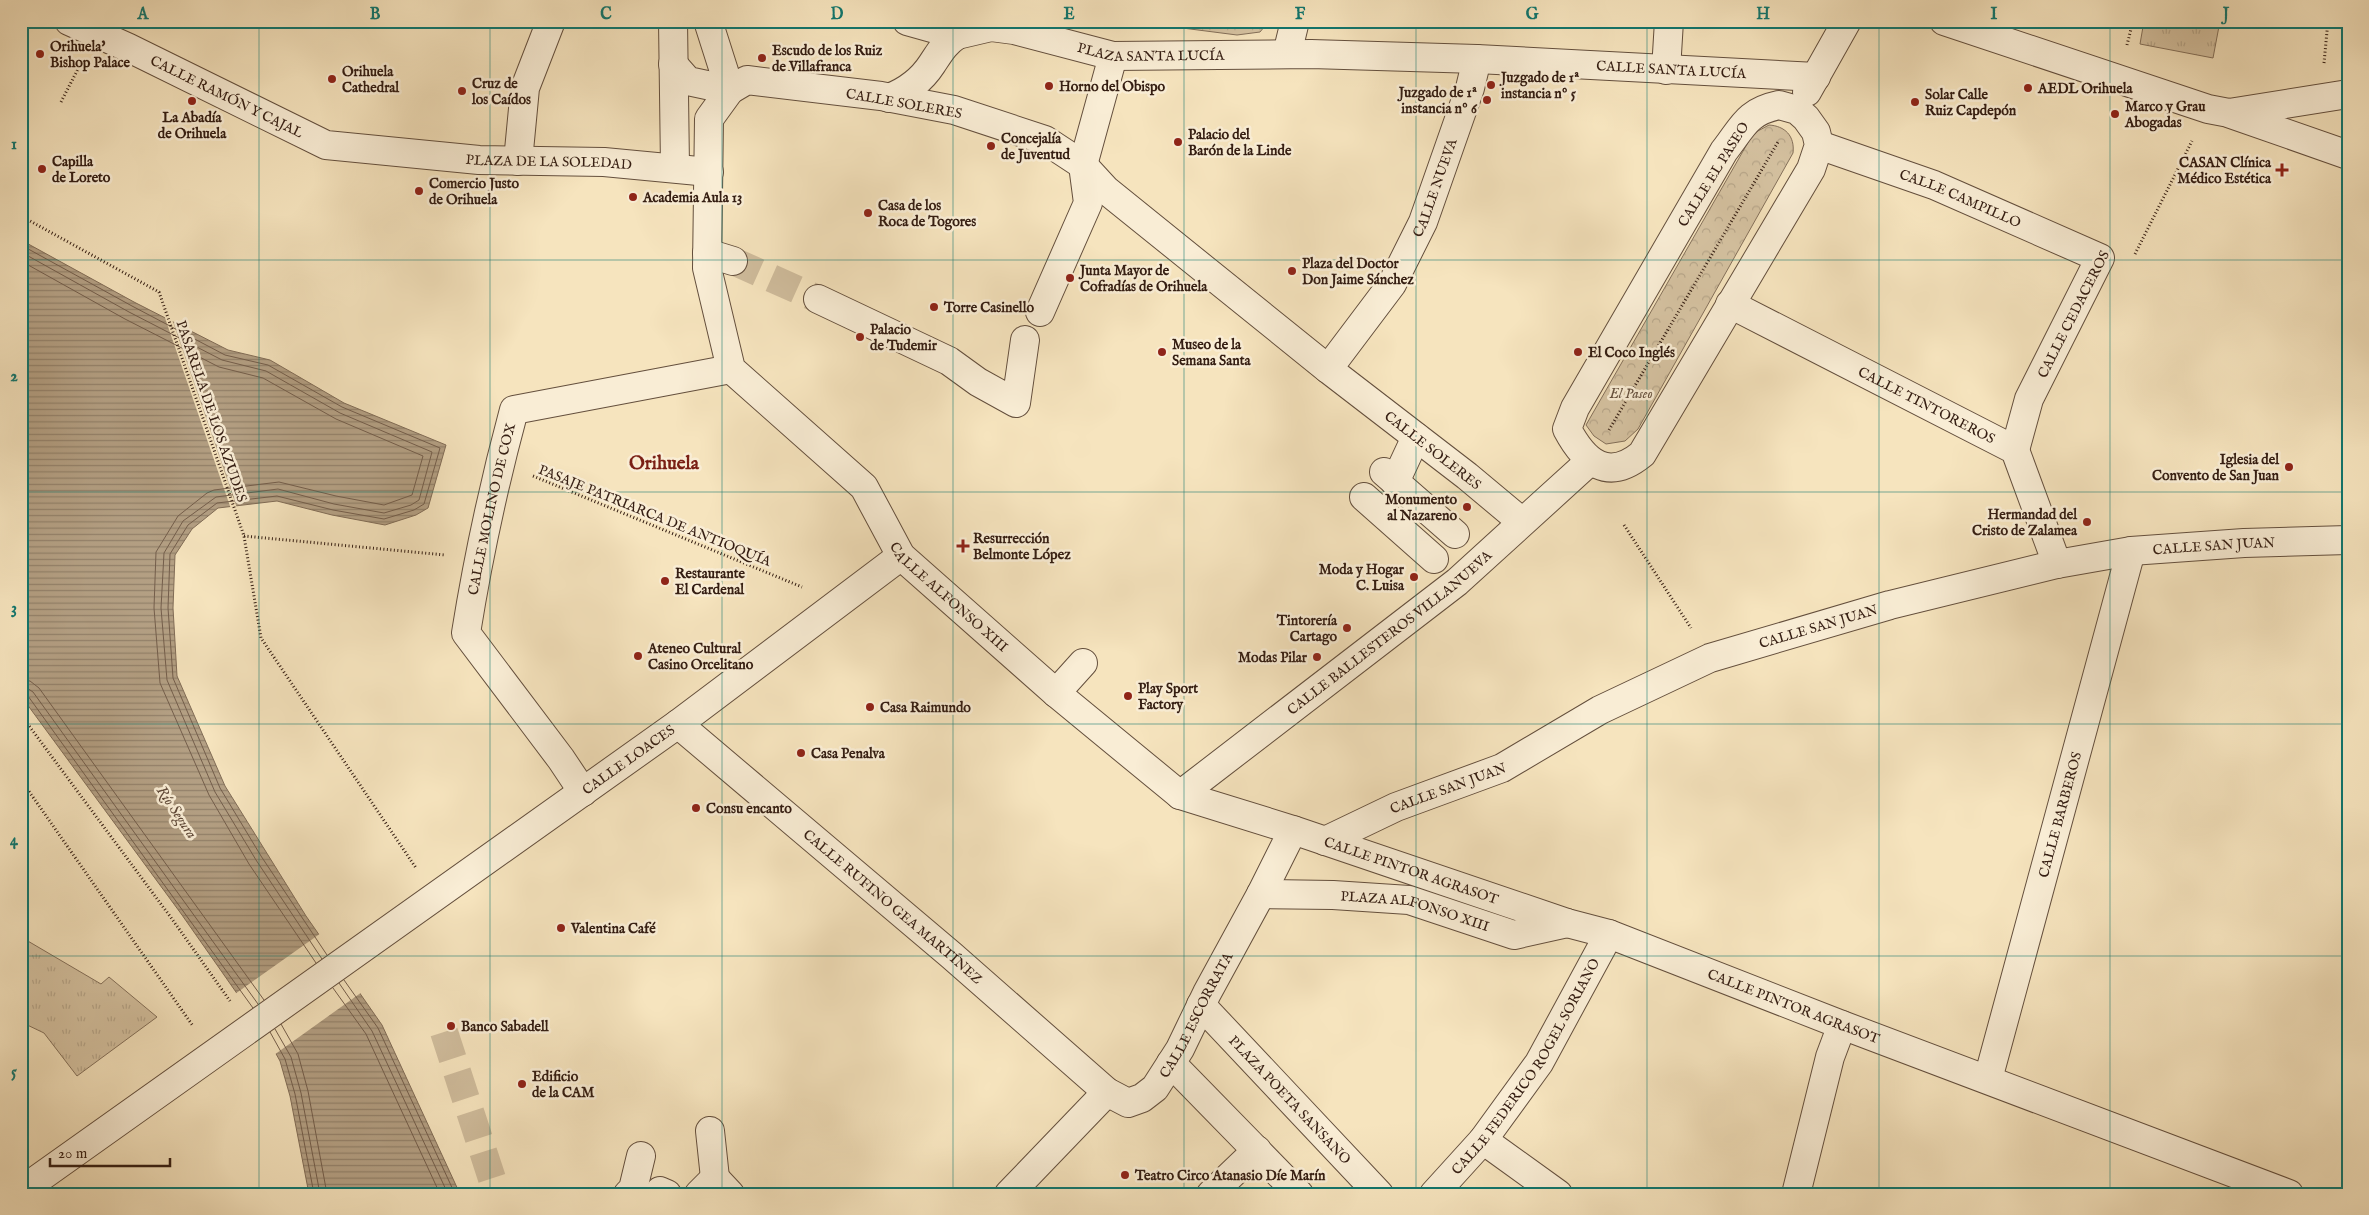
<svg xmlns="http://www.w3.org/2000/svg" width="2369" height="1215" viewBox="0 0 2369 1215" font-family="'IM FELL English',serif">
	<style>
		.grass { fill: url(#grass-tufts); stroke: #84705a }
		.park { fill: url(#park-crowns); stroke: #84705a }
		.water { fill: url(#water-rules); stroke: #816c56 }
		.pier { fill: #f6e4be }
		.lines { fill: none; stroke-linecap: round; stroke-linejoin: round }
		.shore { stroke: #745e4b; stroke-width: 1 }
		.minor-tunnel { stroke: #cfbc9c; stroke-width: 28; stroke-dasharray: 28 14; stroke-linecap: butt }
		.minor-casing { stroke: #644f3d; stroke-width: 30 }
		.path { stroke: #341d12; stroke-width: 3; stroke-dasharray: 1 2.5; stroke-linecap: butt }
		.minor { stroke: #f9edd5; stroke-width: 28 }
		.grid { fill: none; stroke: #0f766e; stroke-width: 1; stroke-opacity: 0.55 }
		.poi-dot { fill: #8f2418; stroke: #f9edd5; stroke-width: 2 }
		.labels { text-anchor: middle; stroke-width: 5; stroke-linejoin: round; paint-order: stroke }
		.poi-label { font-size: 14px; font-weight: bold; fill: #341d12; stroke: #f9edd5; text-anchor: start }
		.street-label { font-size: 14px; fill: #341d12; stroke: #f9edd5 }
		.park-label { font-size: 14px; font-style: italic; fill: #644f3d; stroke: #f9edd5 }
		.water-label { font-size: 15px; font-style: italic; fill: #614b3a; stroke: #f9edd5 }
		.district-label { font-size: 19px; font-weight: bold; fill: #7a1f14; stroke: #f9edd5 }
		.neatline { fill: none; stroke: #0f766e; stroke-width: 2 }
		.grid-label { font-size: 16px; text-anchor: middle; font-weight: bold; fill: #0f766e }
	</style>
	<defs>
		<pattern id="grass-tufts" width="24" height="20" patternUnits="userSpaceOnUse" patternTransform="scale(1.25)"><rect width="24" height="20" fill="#d5c2a1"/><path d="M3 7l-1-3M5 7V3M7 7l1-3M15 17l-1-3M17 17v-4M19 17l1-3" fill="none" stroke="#b7a68a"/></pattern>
		<pattern id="park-crowns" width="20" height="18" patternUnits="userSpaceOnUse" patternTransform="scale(1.25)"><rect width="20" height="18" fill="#d5c2a1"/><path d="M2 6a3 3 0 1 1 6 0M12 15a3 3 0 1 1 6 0" fill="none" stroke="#b7a68a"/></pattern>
		<pattern id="water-rules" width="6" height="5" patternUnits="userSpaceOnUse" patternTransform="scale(1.25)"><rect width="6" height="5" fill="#b4a084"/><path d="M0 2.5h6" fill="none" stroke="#93826b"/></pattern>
	</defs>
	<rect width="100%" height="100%" fill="#f6e4be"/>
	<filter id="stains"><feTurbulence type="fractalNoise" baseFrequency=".004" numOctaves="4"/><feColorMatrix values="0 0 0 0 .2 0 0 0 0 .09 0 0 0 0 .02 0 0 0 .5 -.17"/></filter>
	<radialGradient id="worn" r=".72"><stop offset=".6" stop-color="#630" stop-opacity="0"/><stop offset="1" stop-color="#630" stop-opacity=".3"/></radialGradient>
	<g class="grass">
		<polygon points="2144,21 2220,21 2213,58 2140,44"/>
		<polygon points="21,937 101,984 109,977 157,1017 77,1076 44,1033 21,1022"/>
	</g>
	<g class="park">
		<polygon points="1128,21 1269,21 1260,32 1237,35"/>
		<path d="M1769,125C1785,126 1795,136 1793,153L1638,429L1625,441L1606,444L1594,436L1586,425L1750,139L1756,132Z"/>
	</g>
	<polygon class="water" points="21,240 134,302 228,350 270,360 344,403 446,445 428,508 416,515 385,525 332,515 277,501 218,508 192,529 175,555 173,608 177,676 225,786 306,916 382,1025 460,1194 309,1194 290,1096 280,1061 264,1032 182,915 21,696"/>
	<g class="pier">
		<polygon points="164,315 172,319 237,508 231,509"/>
		<polygon points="321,933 362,992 274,1055 262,1033 235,994"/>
	</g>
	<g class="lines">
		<g class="shore">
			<polyline points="21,245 132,306 225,355 268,365 342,407 440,448 424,504 414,510 384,519 333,510 277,496 217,503 188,525 170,554 168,608 173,678 220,788 261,856 327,955"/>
			<polyline points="21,252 129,312 222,360 266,371 340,413 432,452 419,500 411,505 384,513 334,504 278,489 216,497 183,521 164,553 161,608 167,680 215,792 256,860 322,959"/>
			<polyline points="21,261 125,319 219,367 263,378 336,419 423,456 412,495 384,505 336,496 279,482 214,490 207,493 178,516 156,552 154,608 160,683 209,795 249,864 316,963"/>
			<polyline points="21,680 30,681 39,688 264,1000"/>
			<polyline points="21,687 27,688 33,692 258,1004"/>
			<polyline points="21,693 28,696 253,1008"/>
			<polyline points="344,980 378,1028 455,1194"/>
			<polyline points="339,983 372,1031 448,1194"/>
			<polyline points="333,988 366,1034 440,1194"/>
			<polyline points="281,1024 298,1054 308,1091 327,1194"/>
			<polyline points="275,1029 291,1057 301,1093 320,1194"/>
			<polyline points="270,1032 285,1059 295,1094 314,1194"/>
		</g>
		<g class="minor-tunnel">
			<polyline points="733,261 818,299"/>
			<polyline points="444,1032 497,1194"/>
		</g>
		<g class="minor-casing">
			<g id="minor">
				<path id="s1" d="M69,21L129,48L326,145L479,160L604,162L709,172"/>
				<polyline points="673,21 675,167"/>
				<polyline points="708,21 730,90"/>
				<path id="s2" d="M907,21L957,35L991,27L1014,30L1113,56L1311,54L1477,59L1816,77"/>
				<polyline points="1944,21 2208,109 2229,113 2348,94"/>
				<polyline points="1287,54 1295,21"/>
				<polyline points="673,64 688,81 730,90"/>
				<polyline points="1666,70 1669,21"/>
				<polyline points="1807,92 1847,21"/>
				<path d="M889,98C907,91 921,81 932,64C940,52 945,43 957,35"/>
				<path d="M1779,105L1797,110L1806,118L1816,132L1819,145L1811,169L1642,454C1608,482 1585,463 1567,429L1575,408L1724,151C1743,127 1746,112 1779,105Z"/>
				<polyline points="2231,114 2348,155"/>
				<path id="s3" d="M1819,145L1934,185L2100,258L2029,399L2015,450"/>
				<polyline points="518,161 525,88 551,21"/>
				<polyline points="707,253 733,261"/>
				<polyline points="818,299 949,361 978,382 1016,403 1025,340"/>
				<path id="s4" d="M1730,304L2015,450L2057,564"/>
				<polyline points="1040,312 1088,203 1083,165 1113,56"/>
				<path id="s5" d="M1328,369L1392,284L1423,222L1470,88L1477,59"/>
				<polyline points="1384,472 1455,534"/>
				<polyline points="1395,482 1416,437"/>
				<polyline points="1364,497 1434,559"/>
				<path id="s6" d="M1522,522L1467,476L1328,369L1106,190L1083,165L1045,140L954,110L881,96L747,80L730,90L709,119L707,268L731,369L864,487L901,556L1056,693L1180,795L1293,830L1567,923L1609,934L1842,1025L2289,1194"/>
				<polyline points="1056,693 1083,663"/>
				<path id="s7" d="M678,724L951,955L1107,1092L1128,1103L1142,1098L1155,1088L1180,1049L1207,993L1261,894L1293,830"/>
				<path id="s8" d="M583,792L561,759L466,633C478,558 494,484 514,410L731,369"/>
				<path id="s9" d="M1180,795L1457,582L1590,461"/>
				<path id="s10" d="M1325,841L1396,807L1502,768L1600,710L1710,658L1890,605L2057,564L2131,551L2244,543L2348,540"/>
				<path id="s11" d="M1261,894L1333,895L1409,900L1514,935L1567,923"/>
				<path id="s12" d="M1201,1005L1379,1194"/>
				<polyline points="1171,1063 1299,1194"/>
				<path id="s13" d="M1988,1079L2131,551"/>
				<polyline points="710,1131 715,1178"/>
				<polyline points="1483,1140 1558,1194"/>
				<path id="s14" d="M21,1191L678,724L901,556"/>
				<polyline points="660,1191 667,1194"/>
				<polyline points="628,1194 633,1189 641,1156"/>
				<polyline points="699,1194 715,1178 730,1194"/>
				<polyline points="1009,1194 1107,1092"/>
				<polyline points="1211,1194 1257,1150"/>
				<path id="s15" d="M1434,1194L1483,1140L1539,1063L1609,934"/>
				<polyline points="1796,1194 1830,1057 1842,1025"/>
			</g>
		</g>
		<g class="path">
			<polyline points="2127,45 2133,21"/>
			<polyline points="2324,63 2328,21"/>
			<polyline points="61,102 80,65"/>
			<polyline points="21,216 159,292 244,536 261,638 416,868"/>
			<polyline points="2135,254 2192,141"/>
			<polyline points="1609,430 1778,142"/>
			<polyline points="533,476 802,587"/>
			<polyline points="1624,525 1691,628"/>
			<polyline points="244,536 445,555"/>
			<polyline points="21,715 172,919 230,1001"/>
			<polyline points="21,780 193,1026"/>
		</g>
		<use href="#minor" class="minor"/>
	</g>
	<path class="grid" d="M259,21V1194M490,21V1194M722,21V1194M953,21V1194M1184,21V1194M1416,21V1194M1647,21V1194M1879,21V1194M2110,21V1194M21,260H2348M21,492H2348M21,724H2348M21,956H2348"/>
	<g class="poi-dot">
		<circle cx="40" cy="54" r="5"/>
		<circle cx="762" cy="58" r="5"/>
		<circle cx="332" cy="79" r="5"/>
		<circle cx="1491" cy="85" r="5"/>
		<circle cx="1049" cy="86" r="5"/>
		<circle cx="2028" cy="88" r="5"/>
		<circle cx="462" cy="91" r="5"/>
		<circle cx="1487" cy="100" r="5"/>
		<circle cx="192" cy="101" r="5"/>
		<circle cx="1915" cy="102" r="5"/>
		<circle cx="2115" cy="114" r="5"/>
		<circle cx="1178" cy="142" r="5"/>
		<circle cx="991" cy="146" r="5"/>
		<circle cx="42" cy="169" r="5"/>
		<path d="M2279.5 162.5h5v5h5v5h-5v5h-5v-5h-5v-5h5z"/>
		<circle cx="419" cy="191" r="5"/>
		<circle cx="633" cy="197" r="5"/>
		<circle cx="868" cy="213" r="5"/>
		<circle cx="1292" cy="271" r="5"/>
		<circle cx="1070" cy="278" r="5"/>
		<circle cx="934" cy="307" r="5"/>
		<circle cx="860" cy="337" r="5"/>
		<circle cx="1162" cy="352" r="5"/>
		<circle cx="1578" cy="352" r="5"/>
		<circle cx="2289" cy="467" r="5"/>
		<circle cx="1467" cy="507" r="5"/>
		<circle cx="2087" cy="522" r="5"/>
		<path d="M960.5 538.5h5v5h5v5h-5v5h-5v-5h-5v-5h5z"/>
		<circle cx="1414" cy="577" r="5"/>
		<circle cx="665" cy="581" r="5"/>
		<circle cx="1347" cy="628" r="5"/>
		<circle cx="638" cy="656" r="5"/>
		<circle cx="1317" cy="657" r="5"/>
		<circle cx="1128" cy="696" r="5"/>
		<circle cx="870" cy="707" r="5"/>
		<circle cx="801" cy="753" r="5"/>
		<circle cx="696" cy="808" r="5"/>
		<circle cx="561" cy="928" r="5"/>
		<circle cx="451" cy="1026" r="5"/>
		<circle cx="522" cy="1084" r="5"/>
		<circle cx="1125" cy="1175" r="5"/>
	</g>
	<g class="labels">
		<g class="poi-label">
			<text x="50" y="51">Orihuela'<tspan x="50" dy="16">Bishop Palace</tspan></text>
			<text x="772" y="55">Escudo de los Ruiz<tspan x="772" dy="16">de Villafranca</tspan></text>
			<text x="342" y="76">Orihuela<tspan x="342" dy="16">Cathedral</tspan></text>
			<text x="1501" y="82">Juzgado de 1ª<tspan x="1501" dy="16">instancia nº 5</tspan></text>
			<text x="472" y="88">Cruz de<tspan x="472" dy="16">los Caídos</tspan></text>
			<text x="1059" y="91">Horno del Obispo</text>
			<text x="2038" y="93">AEDL Orihuela</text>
			<text x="1477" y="97" text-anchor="end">Juzgado de 1ª<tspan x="1477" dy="16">instancia nº 6</tspan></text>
			<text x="1925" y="99">Solar Calle<tspan x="1925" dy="16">Ruiz Capdepón</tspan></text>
			<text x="2125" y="111">Marco y Grau<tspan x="2125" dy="16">Abogadas</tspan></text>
			<text x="192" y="122" text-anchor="middle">La Abadía<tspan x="192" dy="16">de Orihuela</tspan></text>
			<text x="1188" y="139">Palacio del<tspan x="1188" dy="16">Barón de la Linde</tspan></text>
			<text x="1001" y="143">Concejalía<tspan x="1001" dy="16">de Juventud</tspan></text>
			<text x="52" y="166">Capilla<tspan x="52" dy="16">de Loreto</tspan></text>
			<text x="2271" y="167" text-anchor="end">CASAN Clínica<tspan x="2271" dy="16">Médico Estética</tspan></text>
			<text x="429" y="188">Comercio Justo<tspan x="429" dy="16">de Orihuela</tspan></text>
			<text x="643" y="202">Academia Aula 13</text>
			<text x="878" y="210">Casa de los<tspan x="878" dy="16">Roca de Togores</tspan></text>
			<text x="1302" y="268">Plaza del Doctor<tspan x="1302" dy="16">Don Jaime Sánchez</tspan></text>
			<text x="1080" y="275">Junta Mayor de<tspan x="1080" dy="16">Cofradías de Orihuela</tspan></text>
			<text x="944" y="312">Torre Casinello</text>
			<text x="870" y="334">Palacio<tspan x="870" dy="16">de Tudemir</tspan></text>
			<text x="1172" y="349">Museo de la<tspan x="1172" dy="16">Semana Santa</tspan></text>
			<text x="1588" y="357">El Coco Inglés</text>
			<text x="2279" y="464" text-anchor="end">Iglesia del<tspan x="2279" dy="16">Convento de San Juan</tspan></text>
			<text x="1457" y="504" text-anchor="end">Monumento<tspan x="1457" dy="16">al Nazareno</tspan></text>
			<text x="2077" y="519" text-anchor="end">Hermandad del<tspan x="2077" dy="16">Cristo de Zalamea</tspan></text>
			<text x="973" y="543">Resurrección<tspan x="973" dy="16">Belmonte López</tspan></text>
			<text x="1404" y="574" text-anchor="end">Moda y Hogar<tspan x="1404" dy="16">C. Luisa</tspan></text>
			<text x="675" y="578">Restaurante<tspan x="675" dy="16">El Cardenal</tspan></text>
			<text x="1337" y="625" text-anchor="end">Tintorería<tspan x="1337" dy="16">Cartago</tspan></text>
			<text x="648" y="653">Ateneo Cultural<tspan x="648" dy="16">Casino Orcelitano</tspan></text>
			<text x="1307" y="662" text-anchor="end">Modas Pilar</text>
			<text x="1138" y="693">Play Sport<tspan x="1138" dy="16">Factory</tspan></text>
			<text x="880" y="712">Casa Raimundo</text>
			<text x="811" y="758">Casa Penalva</text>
			<text x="706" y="813">Consu encanto</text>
			<text x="571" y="933">Valentina Café</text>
			<text x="461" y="1031">Banco Sabadell</text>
			<text x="532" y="1081">Edificio<tspan x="532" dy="16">de la CAM</tspan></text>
			<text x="1135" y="1180">Teatro Circo Atanasio Díe Marín</text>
		</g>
		<g class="street-label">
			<text dy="5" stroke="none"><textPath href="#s2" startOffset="250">PLAZA SANTA LUCÍA</textPath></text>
			<text dy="5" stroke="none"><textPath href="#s2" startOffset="771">CALLE SANTA LUCÍA</textPath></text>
			<text dy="5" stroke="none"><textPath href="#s1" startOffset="175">CALLE RAMÓN Y CAJAL</textPath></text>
			<text transform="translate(904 103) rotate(10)" y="5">CALLE SOLERES</text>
			<text dy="5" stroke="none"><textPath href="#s1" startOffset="509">PLAZA DE LA SOLEDAD</textPath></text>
			<text transform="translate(1713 174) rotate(-58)" y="5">CALLE EL PASEO</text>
			<text dy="5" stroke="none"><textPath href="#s5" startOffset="212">CALLE NUEVA</textPath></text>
			<text dy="5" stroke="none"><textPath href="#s3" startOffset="151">CALLE CAMPILLO</textPath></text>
			<text transform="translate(2073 314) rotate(-63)" y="5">CALLE CEDACEROS</text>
			<text dy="5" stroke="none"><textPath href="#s4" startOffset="221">CALLE TINTOREROS</textPath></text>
			<text transform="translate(212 411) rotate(71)" y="5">PASARELA DE LOS AZUDES</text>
			<text transform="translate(1433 450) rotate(38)" y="5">CALLE SOLERES</text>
			<text dy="5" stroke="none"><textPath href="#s8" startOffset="324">CALLE MOLINO DE COX</textPath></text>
			<text transform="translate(655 515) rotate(22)" y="5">PASAJE PATRIARCA DE ANTIOQUÍA</text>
			<text dy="5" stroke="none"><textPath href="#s10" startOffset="945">CALLE SAN JUAN</textPath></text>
			<text dy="5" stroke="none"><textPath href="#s6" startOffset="1544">CALLE ALFONSO XIII</textPath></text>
			<text dy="5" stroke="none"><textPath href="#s10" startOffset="540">CALLE SAN JUAN</textPath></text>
			<text dy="5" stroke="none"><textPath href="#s9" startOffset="265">CALLE BALLESTEROS VILLANUEVA</textPath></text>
			<text dy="5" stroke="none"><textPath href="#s14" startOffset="745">CALLE LOACES</textPath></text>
			<text dy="5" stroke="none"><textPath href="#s10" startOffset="134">CALLE SAN JUAN</textPath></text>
			<text dy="5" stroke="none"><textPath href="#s13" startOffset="274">CALLE BARBEROS</textPath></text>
			<text dy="5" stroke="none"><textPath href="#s6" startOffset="2092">CALLE PINTOR AGRASOT</textPath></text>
			<text dy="5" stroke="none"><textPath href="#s7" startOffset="282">CALLE RUFINO GEA MARTÍNEZ</textPath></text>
			<text dy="5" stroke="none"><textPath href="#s11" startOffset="156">PLAZA ALFONSO XIII</textPath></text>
			<text dy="5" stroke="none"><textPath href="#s6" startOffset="2498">CALLE PINTOR AGRASOT</textPath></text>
			<text dy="5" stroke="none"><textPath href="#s7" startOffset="704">CALLE ESCORRATA</textPath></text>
			<text dy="5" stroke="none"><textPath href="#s15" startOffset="158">CALLE FEDERICO ROGEL SORIANO</textPath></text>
			<text dy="5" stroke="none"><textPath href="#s12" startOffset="130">PLAZA POETA SANSANO</textPath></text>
		</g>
		<g class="park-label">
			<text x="1631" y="398">El Paseo</text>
		</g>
		<g class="water-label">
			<text transform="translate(177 812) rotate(56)" y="5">Río Segura</text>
		</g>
		<g class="district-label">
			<text x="664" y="469">Orihuela</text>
		</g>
	</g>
	<rect width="2369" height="1215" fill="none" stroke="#f6e4be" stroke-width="55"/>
	<path d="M50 1158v8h120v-8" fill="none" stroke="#341d12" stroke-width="2.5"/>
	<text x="58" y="1158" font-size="15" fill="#341d12" stroke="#f9edd5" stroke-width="4" paint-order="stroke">20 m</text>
	<rect x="28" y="28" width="2314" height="1160" class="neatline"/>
	<g class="grid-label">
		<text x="143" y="19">A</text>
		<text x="375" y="19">B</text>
		<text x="606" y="19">C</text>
		<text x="837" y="19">D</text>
		<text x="1069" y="19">E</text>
		<text x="1300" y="19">F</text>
		<text x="1532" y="19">G</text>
		<text x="1763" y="19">H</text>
		<text x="1994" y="19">I</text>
		<text x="2226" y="19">J</text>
		<text x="14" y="149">1</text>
		<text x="14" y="381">2</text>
		<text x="14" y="613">3</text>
		<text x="14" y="845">4</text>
		<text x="14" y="1077">5</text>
	</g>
	<rect width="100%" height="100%" filter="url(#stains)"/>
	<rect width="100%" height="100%" fill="url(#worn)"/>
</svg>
